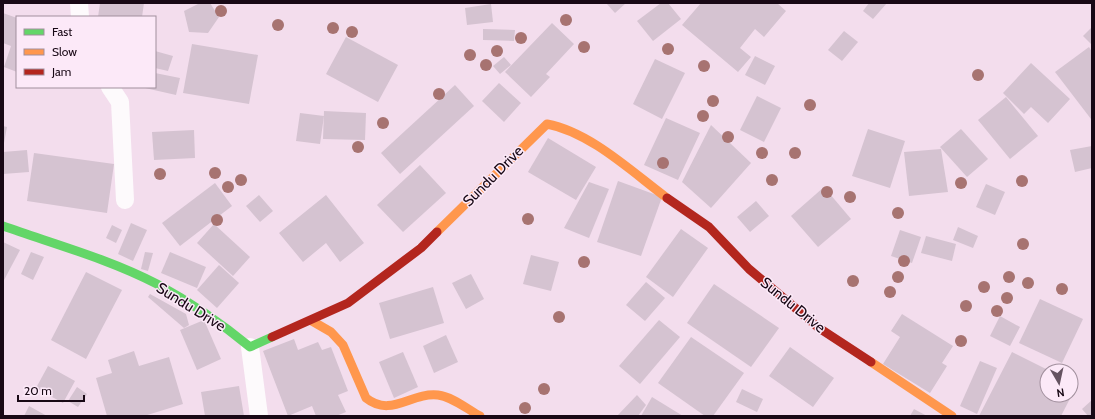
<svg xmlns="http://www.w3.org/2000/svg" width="1095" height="419" viewBox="0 0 1095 419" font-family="Cabin,sans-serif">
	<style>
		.building { fill: #d5c3d1 }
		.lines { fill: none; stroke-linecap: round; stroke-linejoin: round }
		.street { stroke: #fdfafc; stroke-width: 18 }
		.fast { stroke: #63d668; stroke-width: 9 }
		.slow { stroke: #ff974d; stroke-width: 9 }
		.jam { stroke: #b3261e; stroke-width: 9 }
		.tree { fill: #a77371 }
		.labels { text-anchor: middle; stroke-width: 3; stroke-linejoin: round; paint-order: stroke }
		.street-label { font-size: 15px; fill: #180815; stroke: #fce9f8 }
	</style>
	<rect width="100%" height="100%" fill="#f3dded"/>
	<g class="building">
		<polygon points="100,3 144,3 142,17 98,17"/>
		<polygon points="200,3 210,3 219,17 208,33 189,32 184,11"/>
		<polygon points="606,3 626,3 615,13"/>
		<polygon points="661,3 668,3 681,19 653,41 637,21"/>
		<polygon points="701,3 777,3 786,11 764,37 755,29 740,48 751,57 738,72 682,25"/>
		<polygon points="869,3 887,3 873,19 863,11"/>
		<polygon points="491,4 493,22 467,25 465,8"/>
		<polygon points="3,13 17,18 17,72 4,67 11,46 3,43"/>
		<polygon points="552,23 574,44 546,74 550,77 531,97 505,72"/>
		<polygon points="1092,27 1092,45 1083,36"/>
		<polygon points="483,29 515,30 514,41 483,40"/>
		<polygon points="844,31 858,42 842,61 828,50"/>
		<polygon points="346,37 398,65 378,102 326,74"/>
		<polygon points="192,44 258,55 249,104 183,93"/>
		<polygon points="1089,47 1092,52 1091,119 1055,72"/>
		<polygon points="155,51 173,56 168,71 155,68"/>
		<polygon points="755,56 775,66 765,85 745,75"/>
		<polygon points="504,57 511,65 500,74 493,66"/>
		<polygon points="655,59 685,73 662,119 633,104"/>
		<polygon points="1031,63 1070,99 1048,123 1031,107 1024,114 1003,93"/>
		<polygon points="155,73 180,78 176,95 145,88 155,87"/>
		<polygon points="499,83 521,103 504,122 482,101"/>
		<polygon points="455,85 474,106 400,174 381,153"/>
		<polygon points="757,96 781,108 764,142 740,130"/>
		<polygon points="1006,97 1038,136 1010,159 978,120"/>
		<polygon points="324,111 366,113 365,140 323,139"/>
		<polygon points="300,113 324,116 320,144 296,141"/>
		<polygon points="666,118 700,133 678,180 644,165"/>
		<polygon points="711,125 751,163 711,208 682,182"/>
		<polygon points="3,126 7,127 4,143 3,143"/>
		<polygon points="868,129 905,141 890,188 852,176"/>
		<polygon points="961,129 988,159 967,177 940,147"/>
		<polygon points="194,130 195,158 154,160 152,132"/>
		<polygon points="548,138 596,167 576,200 528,172"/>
		<polygon points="1092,146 1092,168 1075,172 1070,150"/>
		<polygon points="941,149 948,192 909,196 904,152"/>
		<polygon points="27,150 29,172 3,174 3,152"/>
		<polygon points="34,153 114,164 107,213 27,201"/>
		<polygon points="420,165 446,193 403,232 377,205"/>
		<polygon points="618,181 662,197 641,256 597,242"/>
		<polygon points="589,182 609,189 589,238 564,228"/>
		<polygon points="215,183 232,206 180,246 162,223"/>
		<polygon points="986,184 1005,192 995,215 976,207"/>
		<polygon points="824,187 851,219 818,247 791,216"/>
		<polygon points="259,195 273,211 260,222 246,206"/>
		<polygon points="326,195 364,243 340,262 326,243 303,262 279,233"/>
		<polygon points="756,201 769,216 750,232 737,217"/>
		<polygon points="131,223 147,230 133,261 118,254"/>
		<polygon points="214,224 250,257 233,276 197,243"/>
		<polygon points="112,225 122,230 116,243 106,238"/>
		<polygon points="958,227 978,236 973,248 953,240"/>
		<polygon points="681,229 708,248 673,297 646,277"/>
		<polygon points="900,230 921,237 912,263 891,256"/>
		<polygon points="926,236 956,244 952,261 921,253"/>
		<polygon points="3,242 20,250 3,282"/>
		<polygon points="31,252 44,257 33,280 21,274"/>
		<polygon points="145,252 153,253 148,271 141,269"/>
		<polygon points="170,252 206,267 197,288 161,273"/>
		<polygon points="531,255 559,262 551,291 523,284"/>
		<polygon points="219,265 239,283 217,308 197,290"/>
		<polygon points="86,272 122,290 86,359 51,340"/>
		<polygon points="471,274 484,299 466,309 452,283"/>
		<polygon points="646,282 665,298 645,321 626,305"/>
		<polygon points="714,284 779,328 751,367 687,323"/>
		<polygon points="433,287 444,323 390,339 379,303"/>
		<polygon points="150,294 186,314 189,325 184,328 148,297"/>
		<polygon points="1040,299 1083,319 1062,363 1019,343"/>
		<polygon points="902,314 953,346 942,363 947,366 930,393 883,364 900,337 891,331"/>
		<polygon points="1000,316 1020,327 1010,346 990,336"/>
		<polygon points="204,320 221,359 197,370 180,330"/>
		<polygon points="659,320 680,337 640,384 619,366"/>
		<polygon points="446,335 458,362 434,373 423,346"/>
		<polygon points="691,337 744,373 713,416 705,416 658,383"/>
		<polygon points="294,339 298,350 318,342 322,350 331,347 348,391 338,395 346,412 336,416 316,416 312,406 288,416 263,351"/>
		<polygon points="790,347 834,378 813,407 769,376"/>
		<polygon points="134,351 139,366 169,357 183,404 144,416 107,416 96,378 112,373 108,360"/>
		<polygon points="403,352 418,387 394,398 379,362"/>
		<polygon points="1012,352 1050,371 1047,371 1047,395 1071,395 1071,381 1077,385 1061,416 979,416"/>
		<polygon points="980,361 997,368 977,414 960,406"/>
		<polygon points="48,366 75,381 63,403 36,388"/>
		<polygon points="239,386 244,416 205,416 201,392"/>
		<polygon points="77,387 87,394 78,407 68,401"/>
		<polygon points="742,389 763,399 757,412 736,402"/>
		<polygon points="637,395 646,405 638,416 617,416"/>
		<polygon points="652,397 683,416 641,416"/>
		<polygon points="1092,400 1092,416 1088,416 1082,409"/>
		<polygon points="29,406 47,416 24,416"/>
		<polygon points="914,409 927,416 910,416"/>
	</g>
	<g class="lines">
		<g class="street">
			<polyline points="79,3 80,17"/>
			<polyline points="110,87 120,102 125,200"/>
			<polyline points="250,347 259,416"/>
		</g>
		<path class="fast" d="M3,226C54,244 109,259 157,284C190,302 221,323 250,347L272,337"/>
		<g class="slow">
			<path d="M437,232L547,124C590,132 632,172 667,198"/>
			<path d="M312,321L331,332L343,345L366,398C391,418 411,392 438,395C453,397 467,409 480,416"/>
			<polyline points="871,362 952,416"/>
		</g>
		<g class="jam">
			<polyline points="667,198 709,227 749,269 819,328 871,362"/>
			<polyline points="272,337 348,303 421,248 437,232"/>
		</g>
	</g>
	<g class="tree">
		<circle cx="221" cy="11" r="6"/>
		<circle cx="566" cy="20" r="6"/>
		<circle cx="278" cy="25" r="6"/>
		<circle cx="333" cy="28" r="6"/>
		<circle cx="352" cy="32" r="6"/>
		<circle cx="521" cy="38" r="6"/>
		<circle cx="584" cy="47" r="6"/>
		<circle cx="668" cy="49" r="6"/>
		<circle cx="497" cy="51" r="6"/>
		<circle cx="470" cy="55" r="6"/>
		<circle cx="486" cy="65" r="6"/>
		<circle cx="704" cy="66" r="6"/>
		<circle cx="978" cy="75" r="6"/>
		<circle cx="439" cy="94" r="6"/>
		<circle cx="713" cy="101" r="6"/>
		<circle cx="810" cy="105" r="6"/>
		<circle cx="703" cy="116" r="6"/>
		<circle cx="383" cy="123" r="6"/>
		<circle cx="728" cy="137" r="6"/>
		<circle cx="358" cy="147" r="6"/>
		<circle cx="762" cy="153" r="6"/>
		<circle cx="795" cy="153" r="6"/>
		<circle cx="663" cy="163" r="6"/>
		<circle cx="215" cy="173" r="6"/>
		<circle cx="160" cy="174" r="6"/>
		<circle cx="241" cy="180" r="6"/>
		<circle cx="772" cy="180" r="6"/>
		<circle cx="1022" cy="181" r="6"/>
		<circle cx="961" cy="183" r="6"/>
		<circle cx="228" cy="187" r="6"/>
		<circle cx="827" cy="192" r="6"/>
		<circle cx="850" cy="197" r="6"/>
		<circle cx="898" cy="213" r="6"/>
		<circle cx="528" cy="219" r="6"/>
		<circle cx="217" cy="220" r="6"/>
		<circle cx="1023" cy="244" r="6"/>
		<circle cx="904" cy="261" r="6"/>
		<circle cx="584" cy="262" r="6"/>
		<circle cx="898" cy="277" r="6"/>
		<circle cx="1009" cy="277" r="6"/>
		<circle cx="853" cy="281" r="6"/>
		<circle cx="1028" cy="283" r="6"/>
		<circle cx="984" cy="287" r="6"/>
		<circle cx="1062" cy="289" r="6"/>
		<circle cx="890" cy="292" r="6"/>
		<circle cx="1007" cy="298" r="6"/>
		<circle cx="966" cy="306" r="6"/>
		<circle cx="997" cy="311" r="6"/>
		<circle cx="559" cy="317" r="6"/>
		<circle cx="961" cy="341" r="6"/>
		<circle cx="544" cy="389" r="6"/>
		<circle cx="525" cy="408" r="6"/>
	</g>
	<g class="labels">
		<g class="street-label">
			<text transform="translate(493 176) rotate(-45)" y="5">Sundu Drive</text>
			<text transform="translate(793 305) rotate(39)" y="5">Sundu Drive</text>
			<text transform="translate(191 307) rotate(32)" y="5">Sundu Drive</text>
		</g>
	</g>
	<rect width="1095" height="419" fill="none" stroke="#180815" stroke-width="8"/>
	<rect x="16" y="16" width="140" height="72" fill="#fce9f8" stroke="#a18f9d"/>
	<rect x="24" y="29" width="20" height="6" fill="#63d668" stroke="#a18f9d"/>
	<text x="52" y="36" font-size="12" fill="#180815">Fast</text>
	<rect x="24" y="49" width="20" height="6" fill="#ff974d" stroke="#a18f9d"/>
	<text x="52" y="56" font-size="12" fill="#180815">Slow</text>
	<rect x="24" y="69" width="20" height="6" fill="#b3261e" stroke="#a18f9d"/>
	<text x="52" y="76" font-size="12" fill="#180815">Jam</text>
	<g transform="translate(1059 383) rotate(171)"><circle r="19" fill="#fce9f8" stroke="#a18f9d"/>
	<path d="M0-3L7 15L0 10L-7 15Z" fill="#655361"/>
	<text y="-6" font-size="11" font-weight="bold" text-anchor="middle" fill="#180815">N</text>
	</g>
	<path d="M18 395v6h66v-6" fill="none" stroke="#180815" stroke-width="2"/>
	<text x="24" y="395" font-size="12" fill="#180815" stroke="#fce9f8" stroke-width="3" paint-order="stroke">20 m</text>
</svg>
